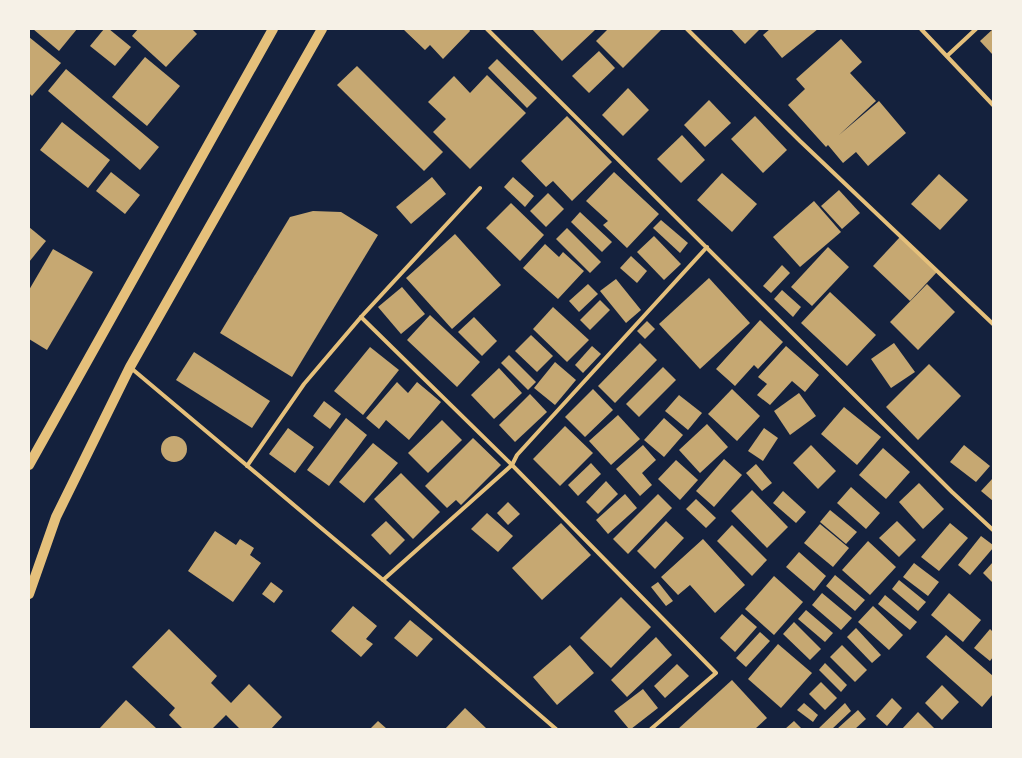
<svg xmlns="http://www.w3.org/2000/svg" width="1022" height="758" viewBox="0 0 1022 758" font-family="Helvetica,sans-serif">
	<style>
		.building { fill: #c6a872 }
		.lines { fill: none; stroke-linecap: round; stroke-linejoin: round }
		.minor { stroke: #e5c07b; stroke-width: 4 }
		.primary { stroke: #e5c07b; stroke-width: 10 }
	</style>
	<rect width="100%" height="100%" fill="#14213d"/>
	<g class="building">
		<polygon points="33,29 77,29 59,51"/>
		<polygon points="104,29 109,29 131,47 115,66 90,46"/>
		<polygon points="138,29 192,29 197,34 166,67 132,36"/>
		<polygon points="403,29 469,29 470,31 443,59 430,45 425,50"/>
		<polygon points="532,29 596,29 562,61"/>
		<polygon points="608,29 662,29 623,68 596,41"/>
		<polygon points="731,29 760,29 745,44"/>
		<polygon points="770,29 818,29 782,58 763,35"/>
		<polygon points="993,29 993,55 980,41"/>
		<polygon points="29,37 61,63 32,96 29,93"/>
		<polygon points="841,39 862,62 850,73 876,101 839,135 879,101 906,133 868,166 856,152 843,163 828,145 826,147 788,105 805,89 796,79"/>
		<polygon points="599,51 615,68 589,93 572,76"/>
		<polygon points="145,57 180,86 147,126 112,97"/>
		<polygon points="497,59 537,98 527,108 488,68"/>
		<polygon points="357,66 443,152 424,171 337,85"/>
		<polygon points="66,69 159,147 140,170 48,91"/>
		<polygon points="487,75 526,113 470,169 433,132 446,119 428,102 454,76 470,93"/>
		<polygon points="628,88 649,110 623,136 602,115"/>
		<polygon points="709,100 731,123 705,147 684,125"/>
		<polygon points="567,116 612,162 572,201 553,181 546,187 521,161"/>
		<polygon points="755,116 787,150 763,173 731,139"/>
		<polygon points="62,122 110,160 88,188 40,150"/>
		<polygon points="682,135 705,160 681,183 657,159"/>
		<polygon points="111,172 140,195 125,214 96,191"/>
		<polygon points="614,172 659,214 627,248 603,225 608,221 586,201"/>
		<polygon points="722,173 757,204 732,232 697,200"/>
		<polygon points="939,174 968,200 940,230 911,204"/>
		<polygon points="432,177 446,194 411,224 396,207"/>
		<polygon points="513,177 534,196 525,207 504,187"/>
		<polygon points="839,190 860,213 842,229 821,206"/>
		<polygon points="548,193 564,209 546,227 530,211"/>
		<polygon points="814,201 841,232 800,267 773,237"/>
		<polygon points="511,203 544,235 520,261 486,228"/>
		<polygon points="313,211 341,212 378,235 292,377 220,333 290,217"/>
		<polygon points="580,212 612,242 602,252 571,222"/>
		<polygon points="661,220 688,243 680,253 653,228"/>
		<polygon points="29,227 46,241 29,262"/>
		<polygon points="567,228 601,262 590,273 556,239"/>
		<polygon points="455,234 501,285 452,329 406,278"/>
		<polygon points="654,236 681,264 664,280 637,252"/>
		<polygon points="900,237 937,272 910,301 873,266"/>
		<polygon points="545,244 559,257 563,252 584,271 558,299 523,268"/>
		<polygon points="828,247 849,267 812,306 791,287"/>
		<polygon points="53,249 93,272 47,350 29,339 29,290"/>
		<polygon points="631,256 647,271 637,283 620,268"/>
		<polygon points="782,265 790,273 771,293 763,286"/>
		<polygon points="709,278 750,323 700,369 659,324"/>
		<polygon points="616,279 641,310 626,323 600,291"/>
		<polygon points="588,284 598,294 579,312 569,301"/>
		<polygon points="927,284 955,312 918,350 890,322"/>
		<polygon points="402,287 425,314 401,334 378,307"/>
		<polygon points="782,290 801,307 793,317 774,299"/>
		<polygon points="830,292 876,335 847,366 801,323"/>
		<polygon points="600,300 610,310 590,330 580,320"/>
		<polygon points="553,307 589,340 567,362 533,329"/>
		<polygon points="430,315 480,362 457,387 407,340"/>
		<polygon points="474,317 497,341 482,356 458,332"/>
		<polygon points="760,320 783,342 758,369 754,365 735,386 716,369"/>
		<polygon points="647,321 655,329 645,339 637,331"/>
		<polygon points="531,335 553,356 537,372 515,351"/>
		<polygon points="640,343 657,360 615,403 598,386"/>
		<polygon points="894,343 915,372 891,388 871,359"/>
		<polygon points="592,346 601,354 583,373 575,365"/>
		<polygon points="786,346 819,375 805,392 792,381 770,405 757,395 767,384 758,377"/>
		<polygon points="370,347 399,370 363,415 334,391"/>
		<polygon points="194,352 270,401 252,428 176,380"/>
		<polygon points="509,355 536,382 528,390 501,363"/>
		<polygon points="555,362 576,380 555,405 534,388"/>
		<polygon points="929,364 961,396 918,440 886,407"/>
		<polygon points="663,367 676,380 639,417 626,404"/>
		<polygon points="499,368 522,393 494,419 471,395"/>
		<polygon points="397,382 408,393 417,382 441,402 409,440 386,420 379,429 366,418"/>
		<polygon points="593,389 613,410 585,437 565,417"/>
		<polygon points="732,389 760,416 737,441 708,414"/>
		<polygon points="799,393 816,416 790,435 774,411"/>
		<polygon points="530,394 547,412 515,442 499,425"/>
		<polygon points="679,395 702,413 688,430 665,411"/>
		<polygon points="324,401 341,414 330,429 313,416"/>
		<polygon points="844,407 881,437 857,465 821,434"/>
		<polygon points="618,415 640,439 611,465 589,441"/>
		<polygon points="346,418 367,435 329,486 307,470"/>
		<polygon points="664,418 683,435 664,457 644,440"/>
		<polygon points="442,420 462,440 428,473 408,453"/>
		<polygon points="707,424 728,447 700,473 679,450"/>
		<polygon points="565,426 593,453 560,486 533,459"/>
		<polygon points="288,428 314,447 295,473 269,454"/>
		<polygon points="764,428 778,438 763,461 748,451"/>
		<circle cx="174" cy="449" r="13"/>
		<polygon points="473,438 501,465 461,505 456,500 447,508 425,486"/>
		<polygon points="373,443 398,463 364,503 339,482"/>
		<polygon points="643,445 656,460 642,473 652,485 640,496 616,469"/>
		<polygon points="811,445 836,471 818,489 793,463"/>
		<polygon points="964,445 990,466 976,482 950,462"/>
		<polygon points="883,448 910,472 886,499 859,475"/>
		<polygon points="724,459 742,475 714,507 696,491"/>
		<polygon points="676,460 698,480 680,500 658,479"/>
		<polygon points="591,463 601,474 578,496 568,485"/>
		<polygon points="756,464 772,483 762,491 746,473"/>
		<polygon points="401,473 440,512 413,539 374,499"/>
		<polygon points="993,478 993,501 981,491"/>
		<polygon points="606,481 618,494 598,514 586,502"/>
		<polygon points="919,483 944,509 923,529 899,502"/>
		<polygon points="851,487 880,513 866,529 837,503"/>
		<polygon points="752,490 788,527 767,548 731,511"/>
		<polygon points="783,491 806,512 796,523 773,503"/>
		<polygon points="625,494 637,508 608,534 596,520"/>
		<polygon points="658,494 672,508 628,554 613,539"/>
		<polygon points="696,499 716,518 706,528 686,509"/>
		<polygon points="508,502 520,514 508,525 497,513"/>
		<polygon points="830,510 857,532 846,544 820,522"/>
		<polygon points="487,513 513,536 498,552 471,529"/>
		<polygon points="386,521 405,540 390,555 371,535"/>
		<polygon points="666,521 684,538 655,569 637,551"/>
		<polygon points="897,521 916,540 899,557 879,538"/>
		<polygon points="561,523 591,555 542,600 512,568"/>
		<polygon points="950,523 968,538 939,571 921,557"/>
		<polygon points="820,524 849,548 833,567 804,543"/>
		<polygon points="732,525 767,560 752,576 717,541"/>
		<polygon points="215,531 236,545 240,539 254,548 250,555 261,563 233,602 188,571"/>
		<polygon points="981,536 993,545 993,548 970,575 958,565"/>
		<polygon points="703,539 745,585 715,613 690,585 678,595 661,577"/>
		<polygon points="868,541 896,567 870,595 842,570"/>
		<polygon points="799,552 826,576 814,591 786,567"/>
		<polygon points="993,562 993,583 983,573"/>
		<polygon points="914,563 939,582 928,596 903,577"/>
		<polygon points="835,575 865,600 855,611 826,586"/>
		<polygon points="774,576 803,602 774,635 745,609"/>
		<polygon points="899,580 926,602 918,611 892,589"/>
		<polygon points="271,582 283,591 274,603 262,594"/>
		<polygon points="658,582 673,601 666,606 651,587"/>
		<polygon points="822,593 852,618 841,630 812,605"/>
		<polygon points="949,593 981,620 963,642 931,615"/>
		<polygon points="885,595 917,622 910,630 878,604"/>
		<polygon points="621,597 651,627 611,668 580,638"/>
		<polygon points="353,606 377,626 366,639 373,644 361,657 331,631"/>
		<polygon points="873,606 903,635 889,650 858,622"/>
		<polygon points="806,610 833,633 825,642 798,619"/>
		<polygon points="742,614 757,627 735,652 720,638"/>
		<polygon points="410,620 433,639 417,657 394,638"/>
		<polygon points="794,622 821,649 810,660 783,634"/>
		<polygon points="856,628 881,655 872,663 847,637"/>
		<polygon points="169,629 217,676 211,683 231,703 249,684 282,717 271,729 240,729 226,715 212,729 183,729 169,715 175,708 132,667"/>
		<polygon points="990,629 993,632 993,657 990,661 974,648"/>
		<polygon points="760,632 770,641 746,667 736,658"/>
		<polygon points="946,635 993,676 993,694 982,707 926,657"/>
		<polygon points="656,637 672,655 627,697 611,680"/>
		<polygon points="778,644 812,673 781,708 748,679"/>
		<polygon points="570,645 594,673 557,705 533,677"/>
		<polygon points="842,645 867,670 855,682 830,657"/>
		<polygon points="825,663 847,685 841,692 819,670"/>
		<polygon points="677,664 689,676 665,698 654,686"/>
		<polygon points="732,680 767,718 755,729 678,729"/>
		<polygon points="821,682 837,698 825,710 809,694"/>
		<polygon points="942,685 959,702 942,720 925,703"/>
		<polygon points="643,689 658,708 631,729 629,729 614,711"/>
		<polygon points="892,698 902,708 887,726 876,716"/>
		<polygon points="126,700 157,729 99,729"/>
		<polygon points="804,703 818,715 813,722 797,710"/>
		<polygon points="845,703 851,711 832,729 818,729"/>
		<polygon points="465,708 487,729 445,729"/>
		<polygon points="858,710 866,719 855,729 837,729"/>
		<polygon points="918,712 935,729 902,729"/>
		<polygon points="378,721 387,729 370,729"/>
		<polygon points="794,721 802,729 785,729"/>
	</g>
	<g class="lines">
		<g class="minor">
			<polyline points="487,29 952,492 993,530"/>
			<polyline points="687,29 800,141 993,324"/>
			<polyline points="921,29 993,105"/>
			<polyline points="947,56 976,29"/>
			<polyline points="361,317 512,465 716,673 651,729"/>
			<polyline points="131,368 383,580 556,729"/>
			<polyline points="247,466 304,384 361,317 480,188"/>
			<polyline points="383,580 512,465 517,455 707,247"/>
		</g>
		<g class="primary">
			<polyline points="29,465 273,29"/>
			<polyline points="29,594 56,517 130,367 322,29"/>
		</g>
	</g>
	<rect width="1022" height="758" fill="none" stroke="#f6f1e7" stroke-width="60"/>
</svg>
